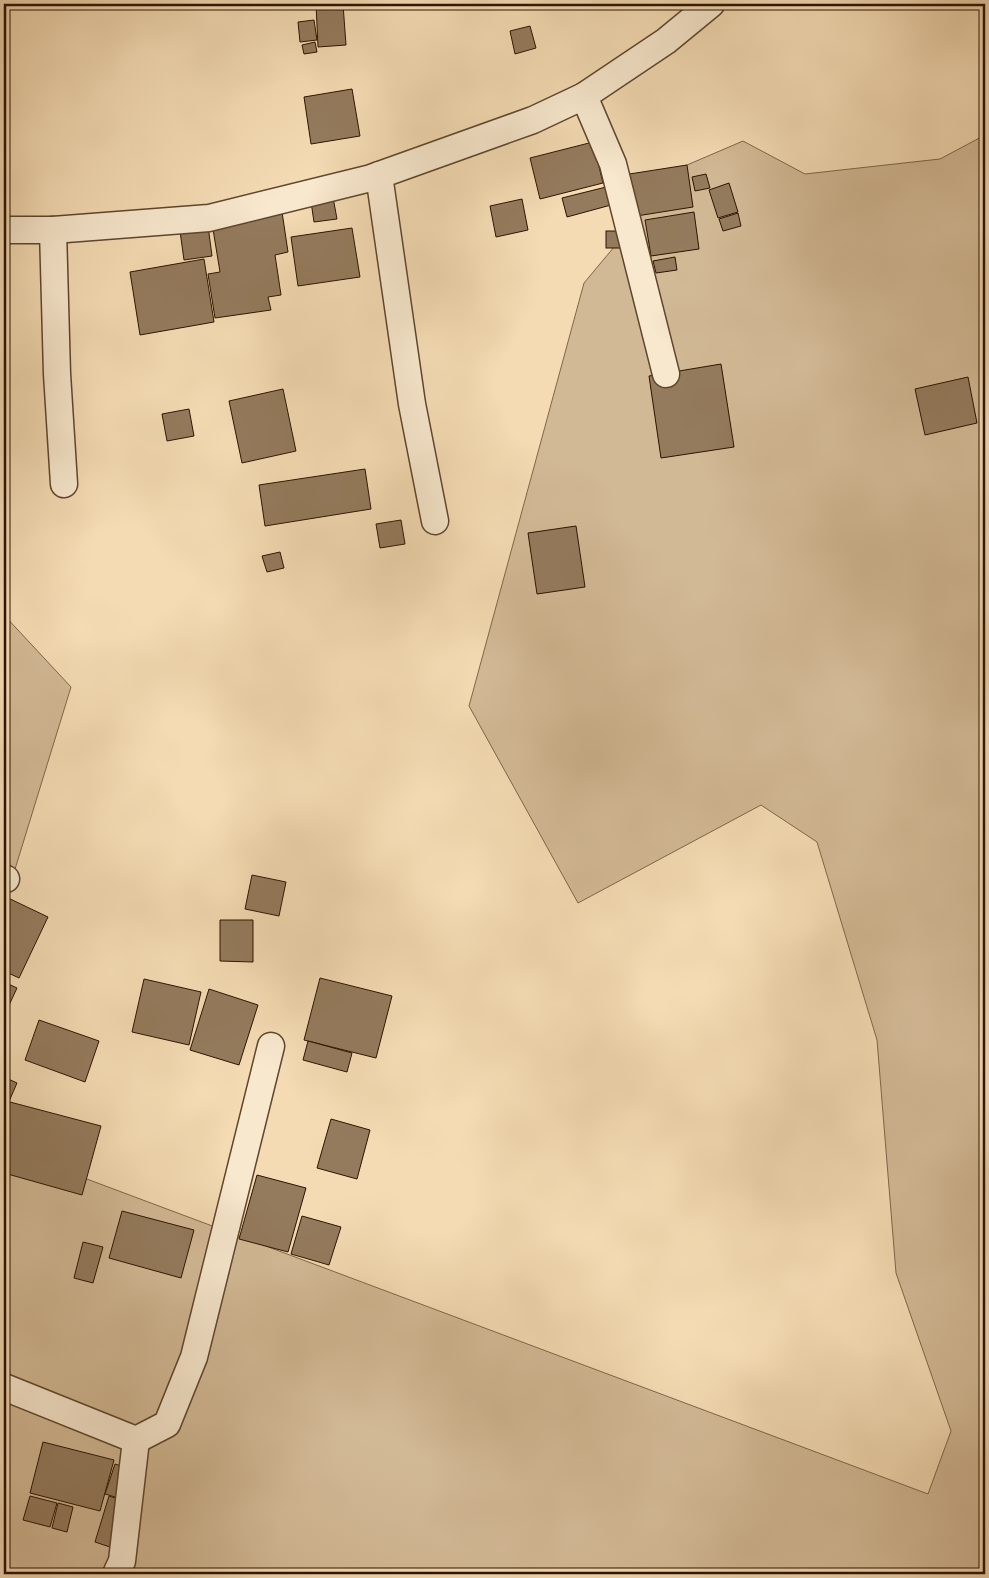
<svg xmlns="http://www.w3.org/2000/svg" width="989" height="1578" viewBox="0 0 989 1578" font-family="'EB Garamond',serif">
	<style>
		.green { fill: #d2b995; stroke: #7f664a }
		.building { fill: #947b5d; stroke: #2c1400 }
		.lines { fill: none; stroke-linecap: round; stroke-linejoin: round }
		.minor-casing { stroke: #5e462d; stroke-width: 29 }
		.minor { stroke: #f8e8ce; stroke-width: 26 }
	</style>
	<rect width="100%" height="100%" fill="#f4dbb3"/>
	<filter id="stains"><feTurbulence type="fractalNoise" baseFrequency=".004" numOctaves="4"/><feColorMatrix values="0 0 0 0 .2 0 0 0 0 .09 0 0 0 0 .02 0 0 0 .5 -.17"/></filter>
	<radialGradient id="worn" r=".72"><stop offset=".6" stop-color="#630" stop-opacity="0"/><stop offset="1" stop-color="#630" stop-opacity=".3"/></radialGradient>
	<g class="green">
		<polygon points="985,135 985,1574 4,1574 4,1148 928,1494 951,1431 896,1273 877,1040 817,842 761,805 578,903 469,706 584,283 680,168 743,141 805,174 940,159"/>
		<polygon points="4,615 71,687 4,905"/>
	</g>
	<g class="building">
		<polygon points="316,4 343,4 346,45 318,47"/>
		<polygon points="439,4 468,4 441,9"/>
		<polygon points="314,20 317,40 300,42 298,22"/>
		<polygon points="530,26 536,48 515,54 510,31"/>
		<polygon points="315,42 317,52 304,54 302,45"/>
		<polygon points="352,89 360,136 311,144 304,97"/>
		<polygon points="593,142 603,183 540,199 530,158"/>
		<polygon points="687,165 693,207 630,217 623,175"/>
		<polygon points="706,174 710,188 695,191 692,177"/>
		<polygon points="729,183 738,212 718,218 709,190"/>
		<polygon points="606,187 611,205 567,217 562,198"/>
		<polygon points="332,192 337,219 314,222 310,195"/>
		<polygon points="522,199 528,230 496,237 490,206"/>
		<polygon points="282,212 288,252 275,255 281,295 268,297 271,310 215,318 208,274 220,272 212,223"/>
		<polygon points="694,212 699,249 651,256 645,220"/>
		<polygon points="738,213 741,226 723,231 719,219"/>
		<polygon points="208,226 212,256 184,260 180,231"/>
		<polygon points="352,228 360,277 298,286 291,237"/>
		<rect x="606" y="231" width="20" height="17"/>
		<polygon points="675,257 677,270 656,273 653,261"/>
		<polygon points="204,259 214,322 140,335 130,272"/>
		<polygon points="721,364 734,447 661,458 649,376"/>
		<polygon points="968,377 977,423 925,435 915,389"/>
		<polygon points="283,389 296,451 242,463 229,401"/>
		<polygon points="189,409 194,436 167,441 162,414"/>
		<polygon points="365,469 371,509 265,526 259,485"/>
		<polygon points="401,520 405,544 380,548 376,524"/>
		<polygon points="576,526 585,587 537,594 528,533"/>
		<polygon points="280,552 284,568 267,572 262,556"/>
		<polygon points="252,875 286,882 279,916 245,909"/>
		<polygon points="4,896 48,917 19,978 4,971"/>
		<polygon points="220,920 253,920 253,962 220,961"/>
		<polygon points="320,978 392,996 376,1058 304,1040"/>
		<polygon points="144,979 201,992 189,1045 132,1032"/>
		<polygon points="4,982 17,988 4,1016"/>
		<polygon points="209,989 258,1005 239,1065 190,1050"/>
		<polygon points="39,1020 99,1041 85,1082 25,1060"/>
		<polygon points="308,1041 352,1053 347,1072 303,1060"/>
		<polygon points="4,1077 17,1083 4,1113"/>
		<polygon points="10,1102 101,1126 82,1195 4,1173 4,1123"/>
		<polygon points="331,1119 370,1130 357,1179 317,1168"/>
		<polygon points="257,1175 306,1188 288,1252 239,1239"/>
		<polygon points="122,1211 194,1230 181,1278 109,1258"/>
		<polygon points="302,1216 341,1227 329,1265 291,1254"/>
		<polygon points="83,1242 103,1247 93,1283 74,1278"/>
		<polygon points="43,1442 114,1460 100,1511 30,1493"/>
		<polygon points="115,1464 132,1469 122,1499 105,1494"/>
		<polygon points="30,1496 57,1503 50,1527 23,1520"/>
		<polygon points="109,1496 131,1503 116,1549 95,1542"/>
		<polygon points="58,1503 73,1507 67,1532 52,1528"/>
	</g>
	<g class="lines">
		<g class="minor-casing">
			<g id="minor">
				<polyline points="584,96 613,164 666,374"/>
				<polyline points="379,175 412,404 435,521"/>
				<polyline points="4,230 53,230 209,218 371,178 533,120 584,96 666,41 711,4"/>
				<polyline points="53,230 57,374 64,484"/>
				<polyline points="4,878 6,879"/>
				<polyline points="4,1387 136,1440 167,1424 194,1357 271,1046"/>
				<polyline points="116,1574 122,1561 136,1440"/>
			</g>
		</g>
		<use href="#minor" class="minor"/>
	</g>
	<rect width="989" height="1578" fill="none" stroke="#f4dbb3" stroke-width="20"/>
	<rect x="5" y="5" width="979" height="1568" fill="none" stroke="#2c1400" stroke-width="2.5"/>
	<rect x="10" y="10" width="969" height="1558" fill="none" stroke="#2c1400"/>
	<rect width="100%" height="100%" filter="url(#stains)"/>
	<rect width="100%" height="100%" fill="url(#worn)"/>
</svg>
